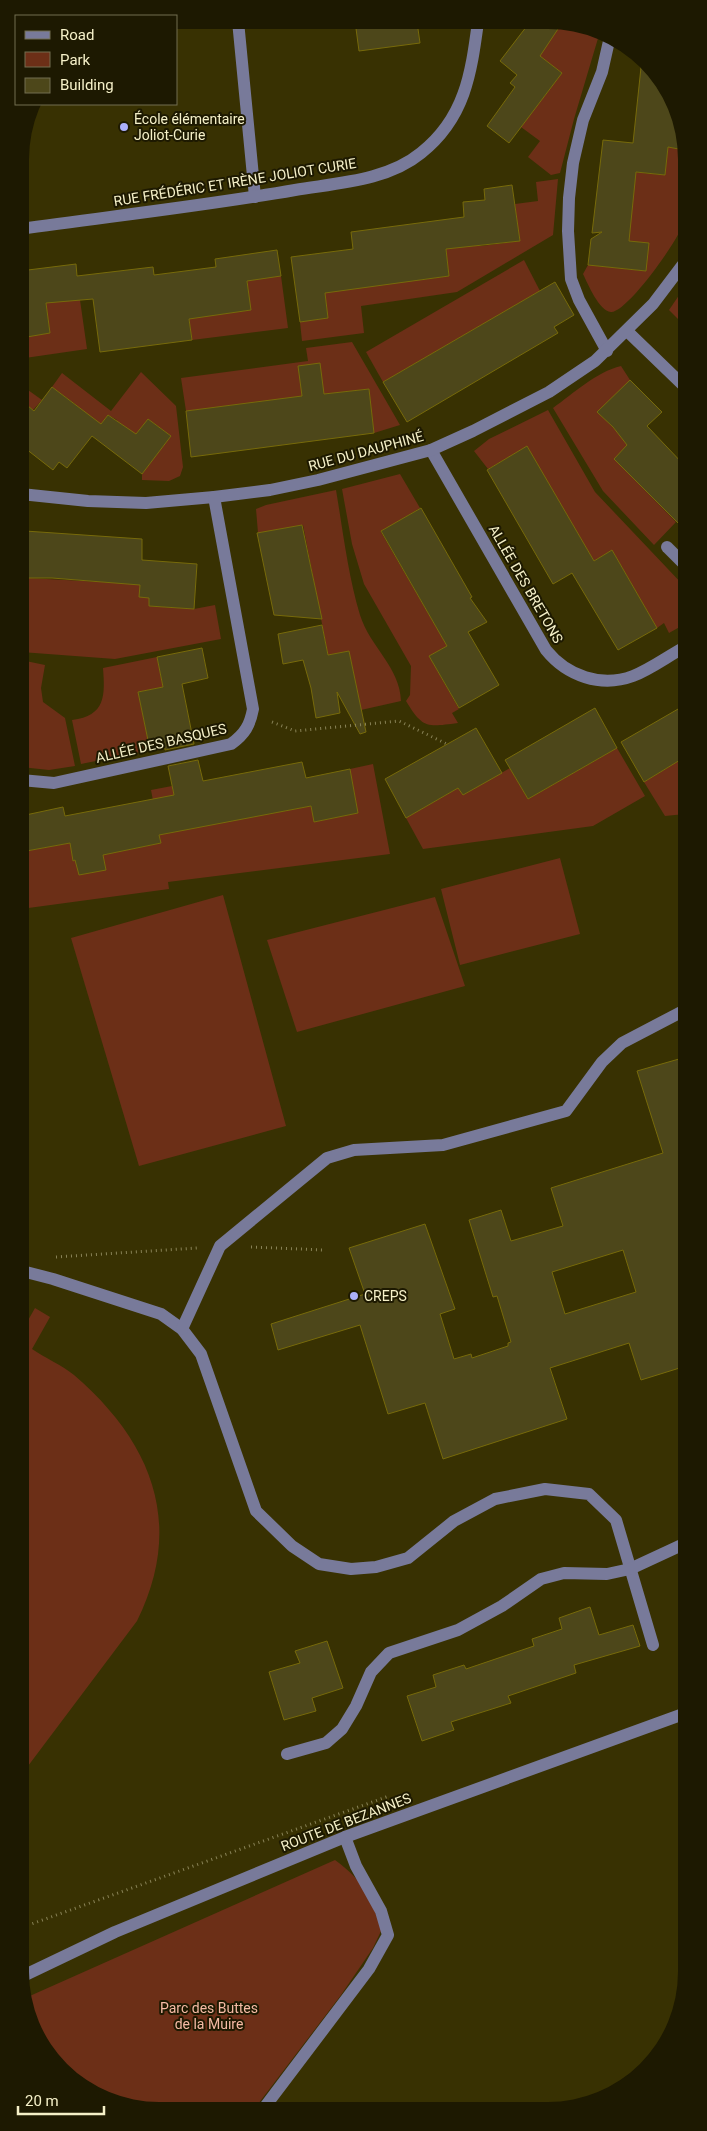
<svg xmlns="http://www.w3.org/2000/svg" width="707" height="2131" viewBox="0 0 707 2131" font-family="Roboto,sans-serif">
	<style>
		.green { fill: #6c2f17 }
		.building { fill: #4d471a; stroke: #776a0a; fill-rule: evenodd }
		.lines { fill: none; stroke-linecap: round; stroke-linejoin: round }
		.path { stroke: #898357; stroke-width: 3; stroke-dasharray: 1 4; stroke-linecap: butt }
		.minor { stroke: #787a9a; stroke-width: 12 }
		.poi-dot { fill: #abaffb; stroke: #1d1901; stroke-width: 2 }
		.labels { text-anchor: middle; stroke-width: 4; stroke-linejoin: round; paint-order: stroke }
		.poi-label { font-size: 14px; fill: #f5f0c8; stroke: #1d1901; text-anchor: start }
		.street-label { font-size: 14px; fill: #f5f0c8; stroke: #1d1901 }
		.park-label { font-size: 14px; fill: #f5baa4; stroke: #1d1901 }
	</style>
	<rect width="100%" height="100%" fill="#383102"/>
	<g class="green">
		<polygon points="562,23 576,23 599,35 574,119 560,173 551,175 528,157 540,141 521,127 562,73 533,51 553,36"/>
		<path d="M668,147L684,150C684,167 684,185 684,203C684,209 686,217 684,222C680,238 627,313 611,312C599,311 588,284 583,274L588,265L645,271L649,243L612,240L621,171L665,175Z"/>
		<polygon points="558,179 553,235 457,292 361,306 364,333 302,341 300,322 328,317 322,273 421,280 449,276 445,240 481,246 519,241 515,204 538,201 536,182"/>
		<polygon points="524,260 540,291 383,382 366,352"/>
		<polygon points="247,274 281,276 288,328 192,340 185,290 223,314 250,310"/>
		<polygon points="44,288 80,300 87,349 25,358 22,337 50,333"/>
		<polygon points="684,288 685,325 684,325 669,310"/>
		<polygon points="352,342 400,425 374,433 369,389 186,411 181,378 308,361 306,348"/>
		<path d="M621,366L630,380L598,412L629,444L614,459L676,522L654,545L603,491L553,408C574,393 596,372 621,366Z"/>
		<polygon points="141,372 176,406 183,467 180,476 169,481 142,480 142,474 171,436 148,419 131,440 113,426 117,420 108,415 83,447 75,441 75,404 52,387 62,373 111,411"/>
		<polygon points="21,385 42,400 33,410 21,400"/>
		<polygon points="548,410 595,492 685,587 685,624 669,633 664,623 657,628 612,550 594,561 527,447 488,469 474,451 489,439"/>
		<path d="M400,474L420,508L381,532L447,646L429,656L459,709L452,713L458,723C427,727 423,729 406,701L410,695L411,666L364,584L352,544L342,489Z"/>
		<path d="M336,490C343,531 348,575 360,615C370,647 400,667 401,701L361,710L349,651L328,655L303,525L258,533L256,509L266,505Z"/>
		<polygon points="28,578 140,584 149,598 149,606 194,609 215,605 221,639 115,659 21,652 21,598 25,598"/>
		<path d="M157,657L163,687L138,692L150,750L81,764L72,720C106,716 105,695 103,668Z"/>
		<polygon points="21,660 45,665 41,688 43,702 65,718 75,766 49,770 21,767 21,719 26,690 21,689"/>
		<polygon points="617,748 645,796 593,826 423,849 406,818 458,788 463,795 510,768 528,799"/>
		<polygon points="685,757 685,814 665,816 644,782"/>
		<polygon points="373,764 390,854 168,882 169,889 21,909 21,852 70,843 73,861 161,843 151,790 172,786 180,830 311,806 314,822 358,813 350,769"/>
		<polygon points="560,858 580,934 460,965 441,889"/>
		<polygon points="223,895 286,1126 139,1166 71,938"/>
		<polygon points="435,897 465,986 297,1032 267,940"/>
		<path d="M35,1308L50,1317L32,1349C45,1358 62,1365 74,1375C152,1442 185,1524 137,1621L22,1774V1331Z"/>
		<path d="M335,1860C365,1882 369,1896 382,1929L373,1948L341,1995L255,2108H132L61,2071L23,1999Z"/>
	</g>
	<g class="building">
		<polygon points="355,21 417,22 420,43 359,51"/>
		<polygon points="530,22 562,23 540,56 562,73 509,143 487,126 515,87 510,83 517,75 500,61"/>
		<polygon points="642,58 646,60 684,131 684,150 668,147 665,175 636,172 629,241 649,243 646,271 588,265 591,239 602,232 592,233 603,140 633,143"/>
		<polygon points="512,185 520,241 446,249 449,276 325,293 328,318 300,322 291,257 353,249 351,232 464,217 463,202 485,200 484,189"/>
		<polygon points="277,250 281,276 247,281 251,310 189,319 192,340 100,352 93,299 46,303 50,333 21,338 20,271 76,264 77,276 153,267 154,275 216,267 215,259"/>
		<polygon points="555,282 574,315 554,327 558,333 407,422 383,382"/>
		<polygon points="320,363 324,394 369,389 374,433 191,457 186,411 302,396 298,366"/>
		<polygon points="630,380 662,412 647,426 685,466 685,530 614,459 627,445 613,427 597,412"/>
		<polygon points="52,387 101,424 108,415 136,434 148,419 171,436 142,474 92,436 67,468 59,462 53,470 21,445 21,400 34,411"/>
		<polygon points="527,446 594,561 612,550 657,628 618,650 572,573 553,584 487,470"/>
		<polygon points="421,508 472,597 470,598 487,622 468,632 499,685 459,708 429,656 447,646 381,531"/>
		<polygon points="302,525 311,568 322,619 274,615 257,533"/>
		<polygon points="25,531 142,539 142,560 197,564 194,609 149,606 149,598 139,597 140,585 52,578 21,578"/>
		<polygon points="322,625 328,655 349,651 366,732 360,734 337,692 340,713 316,718 311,688 303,660 283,664 278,634"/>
		<polygon points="202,648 208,678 182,684 194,744 165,750 165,748 150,750 138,692 163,687 157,657"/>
		<polygon points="685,705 685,757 644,782 621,742"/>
		<polygon points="595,708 617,748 528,799 505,760"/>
		<polygon points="476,728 502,773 463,795 458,788 406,818 385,779"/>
		<polygon points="198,760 203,781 302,762 306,778 350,769 358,813 314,822 311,806 159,835 161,843 103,855 106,870 79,875 75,860 73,861 70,843 21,852 21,816 63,807 65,816 174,795 168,766"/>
		<path d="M686,1057V1366L641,1380L629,1343L550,1368L567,1419L443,1459L425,1403L388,1414L360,1325L278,1350L271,1324L365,1294L349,1248L425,1224L455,1309L440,1314L454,1359L471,1354L472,1358L508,1346V1343L511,1342L497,1296L493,1297L469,1220L501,1210L511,1241L563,1226L551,1188L663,1153L637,1071ZM623,1250L636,1292L565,1314L552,1272Z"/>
		<polygon points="590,1607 599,1635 633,1625 640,1646 574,1665 576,1673 508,1696 511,1703 451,1722 454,1730 422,1741 407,1696 436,1687 433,1675 464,1665 466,1669 534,1646 532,1639 562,1629 559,1618"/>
		<polygon points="327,1641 343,1688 312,1698 316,1711 284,1720 269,1672 300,1663 295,1651"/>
	</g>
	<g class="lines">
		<g class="path">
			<polyline points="272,722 295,731 399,721 449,745"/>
			<polyline points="251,1247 323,1250"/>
			<polyline points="56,1257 197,1248"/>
			<polyline points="23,1927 389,1796"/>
		</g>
		<g class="minor">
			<polyline points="238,21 255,197"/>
			<path d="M20,229C112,216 204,206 295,190C336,183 387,181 421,153C465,118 471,74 478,22"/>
			<polyline points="627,331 685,387"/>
			<polyline points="607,351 579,300 571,279 568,231 569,198 573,163 583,120 602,72 609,41"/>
			<path d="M431,450L546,650C567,676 601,688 633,676C651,669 668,656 685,647"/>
			<polyline points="21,494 88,501 146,503 214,497 270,490 318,480 431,450 473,431 549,392 595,361 653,304 684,263"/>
			<polyline points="667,547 685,565"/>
			<path d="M21,780L54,783L231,744C245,734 250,725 253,709L214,497"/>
			<polyline points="22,1271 53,1279 161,1314 182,1329 201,1354 256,1511 292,1546 319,1564 351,1569 376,1567 408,1558 454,1521 495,1499 545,1489 589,1494 616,1520 653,1645"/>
			<polyline points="182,1329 220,1246 327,1158 354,1150 443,1145 566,1111 602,1062 622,1043 685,1010"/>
			<polyline points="287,1754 326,1743 342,1729 356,1706 371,1672 389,1653 458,1630 502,1606 541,1579 564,1573 607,1574 630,1569 686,1543"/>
			<polyline points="23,1976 115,1932 345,1837 686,1713"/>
			<polyline points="264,2108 369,1969 388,1935 381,1911 356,1866 345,1837"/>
		</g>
	</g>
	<g class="poi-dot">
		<circle cx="124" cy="127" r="5"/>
		<circle cx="354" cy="1296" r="5"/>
	</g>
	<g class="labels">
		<g class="poi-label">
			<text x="134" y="124">École élémentaire<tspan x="134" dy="16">Joliot-Curie</tspan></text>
			<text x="364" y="1301">CREPS</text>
		</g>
		<g class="street-label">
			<text transform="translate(235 182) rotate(-9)" y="5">RUE FRÉDÉRIC ET IRÈNE JOLIOT CURIE</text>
			<text transform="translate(366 451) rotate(-15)" y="5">RUE DU DAUPHINÉ</text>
			<text transform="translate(526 584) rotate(60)" y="5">ALLÉE DES BRETONS</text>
			<text transform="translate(161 743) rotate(-13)" y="5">ALLÉE DES BASQUES</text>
			<text transform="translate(346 1822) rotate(-21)" y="5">ROUTE DE BEZANNES</text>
		</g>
		<g class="park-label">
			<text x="209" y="2013">Parc des Buttes<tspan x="209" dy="16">de la Muire</tspan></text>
		</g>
	</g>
	<path d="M0 0H707V2131H0ZM159 29H548A130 130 0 0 1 678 159V1972A130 130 0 0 1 548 2102H159A130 130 0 0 1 29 1972V159A130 130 0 0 1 159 29Z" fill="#1d1901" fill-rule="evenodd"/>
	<rect x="15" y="15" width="162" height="90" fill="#1d1901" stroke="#736f51"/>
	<rect x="25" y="31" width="25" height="8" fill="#787a9a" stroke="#736f51"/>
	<text x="60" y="40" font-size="15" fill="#f5f0c8">Road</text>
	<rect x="25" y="52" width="25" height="15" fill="#6c2f17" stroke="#736f51"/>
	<text x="60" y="65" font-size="15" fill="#f5f0c8">Park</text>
	<rect x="25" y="78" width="25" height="15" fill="#4d471a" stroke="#736f51"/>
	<text x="60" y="90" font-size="15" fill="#f5f0c8">Building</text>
	<path d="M18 2106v8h86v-8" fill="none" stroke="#f5f0c8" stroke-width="2.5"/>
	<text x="25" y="2106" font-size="15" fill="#f5f0c8" stroke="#1d1901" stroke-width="4" paint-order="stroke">20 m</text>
</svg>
